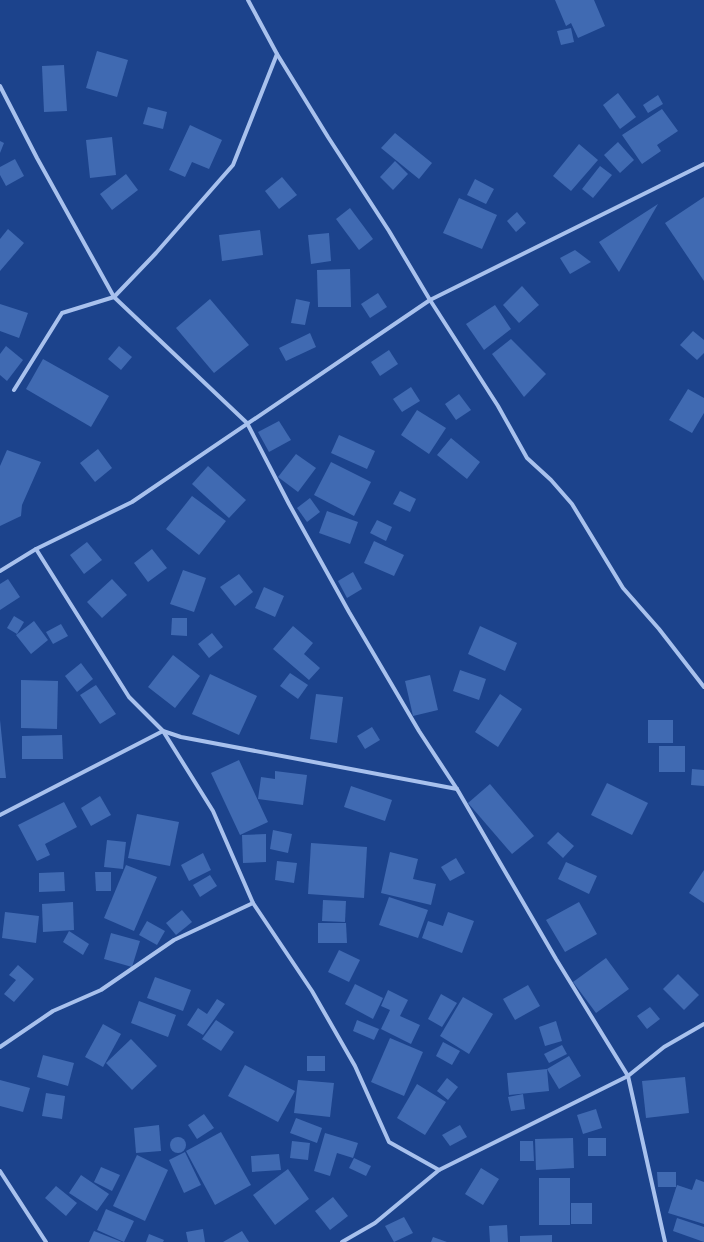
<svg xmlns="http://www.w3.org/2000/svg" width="704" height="1242" viewBox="0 0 704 1242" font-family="Montserrat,sans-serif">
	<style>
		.building { fill: #406ab2 }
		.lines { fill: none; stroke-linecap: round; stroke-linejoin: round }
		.street { stroke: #a8c1ed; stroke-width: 4 }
	</style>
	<rect width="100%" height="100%" fill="#1c438c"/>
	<g class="building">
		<polygon points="555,0 594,0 605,26 578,38 571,23 566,26"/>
		<polygon points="571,28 574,42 561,45 557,31"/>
		<polygon points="97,51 128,60 117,97 86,88"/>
		<polygon points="64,65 67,111 44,112 42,66"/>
		<polygon points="618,93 636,117 620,129 603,105"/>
		<polygon points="658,95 663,104 648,113 643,105"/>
		<polygon points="148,107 167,112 163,129 143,124"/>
		<polygon points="662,109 678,131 657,145 661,151 642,164 622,135"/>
		<polygon points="190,125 222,140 209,169 192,162 185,177 169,170"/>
		<polygon points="395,133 432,163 419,179 381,148"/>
		<polygon points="112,137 116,175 90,178 86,140"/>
		<polygon points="0,141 4,143 0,153"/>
		<polygon points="618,142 634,160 620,173 604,155"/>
		<polygon points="579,144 598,160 571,191 553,176"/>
		<polygon points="15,159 24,176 6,186 0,175 0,167"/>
		<polygon points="395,161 408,174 393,190 380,177"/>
		<polygon points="600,166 612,175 593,198 582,189"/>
		<polygon points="126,174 138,190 112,210 100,194"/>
		<polygon points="282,177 297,195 279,209 265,191"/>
		<polygon points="475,179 494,189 486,204 467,195"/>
		<polygon points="704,197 704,281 665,223"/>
		<polygon points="459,198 497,215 482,249 443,233"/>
		<polygon points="658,204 619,272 599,242"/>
		<polygon points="350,208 373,239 359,250 336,219"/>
		<polygon points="517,212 526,223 516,232 507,221"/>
		<polygon points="8,229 24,243 0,271 0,239"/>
		<polygon points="260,230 263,255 222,261 219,235"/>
		<polygon points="329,233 331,261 311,264 308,235"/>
		<polygon points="575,250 591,262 570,274 560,258"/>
		<polygon points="350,269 351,307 318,307 317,270"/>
		<polygon points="522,286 539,305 519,323 503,305"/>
		<polygon points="378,293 387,307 370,318 361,304"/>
		<polygon points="210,299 249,345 214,373 176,328"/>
		<polygon points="296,299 310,302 305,325 291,323"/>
		<polygon points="0,304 28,313 19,338 0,331"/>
		<polygon points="495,305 511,329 484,350 466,324"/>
		<polygon points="693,331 704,340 704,353 697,360 680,345"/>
		<polygon points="310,333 316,347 286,361 279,348"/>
		<polygon points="511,339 546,374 524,397 492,354"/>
		<polygon points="6,346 23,360 7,381 0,375 0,354"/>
		<polygon points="119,346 132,357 121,370 108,359"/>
		<polygon points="389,350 398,364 380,376 371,362"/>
		<polygon points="43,359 109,396 91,427 26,389"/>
		<polygon points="411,387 420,401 402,412 393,399"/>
		<polygon points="688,389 704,398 704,413 692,433 669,420"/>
		<polygon points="459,394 471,410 456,420 445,404"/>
		<polygon points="417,410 446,428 429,454 401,435"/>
		<polygon points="279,421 291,440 269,452 258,432"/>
		<polygon points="339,435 375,451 367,469 331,453"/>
		<polygon points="451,438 480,462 467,479 437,455"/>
		<polygon points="98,449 112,468 95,482 80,463"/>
		<polygon points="7,450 41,462 22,505 21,516 0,526 0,466"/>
		<polygon points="296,454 316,468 298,492 278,477"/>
		<polygon points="331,462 371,482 354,516 314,495"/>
		<polygon points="208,466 246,500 229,518 192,484"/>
		<polygon points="400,491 416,499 410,512 393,504"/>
		<polygon points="192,496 226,521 199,555 166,529"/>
		<polygon points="310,498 320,512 307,522 297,508"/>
		<polygon points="327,511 358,522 350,544 319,533"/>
		<polygon points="377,520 392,527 386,541 370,533"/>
		<polygon points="374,541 404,555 394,576 364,563"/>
		<polygon points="87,542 102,560 84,574 70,555"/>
		<polygon points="152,549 167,568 148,582 134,563"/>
		<polygon points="183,570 206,578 194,612 170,604"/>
		<polygon points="353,572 362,589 347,598 338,581"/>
		<polygon points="239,574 253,592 235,606 220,587"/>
		<polygon points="8,579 20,597 0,610 0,584"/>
		<polygon points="112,579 127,595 102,618 87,602"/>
		<polygon points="264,587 284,596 275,617 255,608"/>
		<polygon points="14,616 24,622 17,634 7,628"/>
		<polygon points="172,618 187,618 187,636 171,635"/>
		<polygon points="34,621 48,640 31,654 16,635"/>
		<polygon points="61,624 68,636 53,644 46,632"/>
		<polygon points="293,626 313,643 304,654 320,668 309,680 273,649"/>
		<polygon points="480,626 517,643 505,671 468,654"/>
		<polygon points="212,633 223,647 209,658 198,644"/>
		<polygon points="173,655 200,676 175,708 148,687"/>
		<polygon points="81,663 93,679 77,692 65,676"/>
		<polygon points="460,670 486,679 479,700 453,691"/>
		<polygon points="290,673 308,685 298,699 280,686"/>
		<polygon points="210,674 257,696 239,735 192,714"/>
		<polygon points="430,675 438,710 413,716 405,681"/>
		<polygon points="21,680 58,681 57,729 21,728"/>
		<polygon points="96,685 116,714 100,724 80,695"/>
		<polygon points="316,694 343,697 337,743 310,739"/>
		<polygon points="500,694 522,709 498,747 475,732"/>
		<polygon points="0,720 6,778 0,778"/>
		<rect x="648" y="720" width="25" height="23"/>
		<polygon points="372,727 380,740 365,749 357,736"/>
		<polygon points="62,735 63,759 22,759 22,736"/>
		<rect x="659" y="746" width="26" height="26"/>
		<polygon points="239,760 268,822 240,835 211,773"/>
		<polygon points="692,769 704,770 704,786 691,785"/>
		<polygon points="275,771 307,775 303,805 258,799 261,777 275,779"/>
		<polygon points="607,783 648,803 632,835 591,815"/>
		<polygon points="490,784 534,836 512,854 468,803"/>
		<polygon points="351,786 392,800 385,821 344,807"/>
		<polygon points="100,796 111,815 91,826 81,808"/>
		<polygon points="64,802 77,827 45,844 50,855 37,861 18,825"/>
		<polygon points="137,814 179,822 170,866 128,858"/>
		<polygon points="273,830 292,834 288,853 270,849"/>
		<polygon points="558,832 574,846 563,858 547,843"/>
		<polygon points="266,834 266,862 243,863 242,835"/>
		<polygon points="107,840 126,842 123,869 104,867"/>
		<polygon points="311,843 367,847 364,898 308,894"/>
		<polygon points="390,852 418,859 413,879 436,884 431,905 381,893"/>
		<polygon points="203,853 211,870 189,881 181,865"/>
		<polygon points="456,858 465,873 450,881 441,867"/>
		<polygon points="277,861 297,863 294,883 275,880"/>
		<polygon points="566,862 597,876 589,894 558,879"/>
		<polygon points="126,865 157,877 134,931 104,918"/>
		<polygon points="704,870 704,903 689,893"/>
		<polygon points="64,872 65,891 39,892 39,873"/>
		<polygon points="95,872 111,872 111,891 96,891"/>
		<polygon points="210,875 217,886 200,897 193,885"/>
		<polygon points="389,897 428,910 418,938 379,925"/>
		<polygon points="323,900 346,901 345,922 322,921"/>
		<polygon points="73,902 74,930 43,932 42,904"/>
		<polygon points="579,902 597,934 565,952 546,920"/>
		<polygon points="182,910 192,922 176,935 166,923"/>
		<polygon points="5,912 39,916 36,943 2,938"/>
		<polygon points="448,912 474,921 462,953 422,938 428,921 443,926"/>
		<polygon points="147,921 165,931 157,945 139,935"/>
		<polygon points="318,923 346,923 347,943 318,943"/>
		<polygon points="69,931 89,944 83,955 63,942"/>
		<polygon points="111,933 140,941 132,967 104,959"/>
		<polygon points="339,950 360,960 349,982 328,972"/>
		<polygon points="606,958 629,989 596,1013 573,982"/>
		<polygon points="18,965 34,979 14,1002 4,994 16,980 9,975"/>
		<polygon points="678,974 699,995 684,1010 663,989"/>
		<polygon points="155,977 191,990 183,1011 147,998"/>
		<polygon points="355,984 383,998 373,1019 345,1004"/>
		<polygon points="528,985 540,1006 515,1020 503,999"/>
		<polygon points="388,990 408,1000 400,1016 420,1025 411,1044 381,1029 390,1010 381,1006"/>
		<polygon points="441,994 457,1003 442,1027 428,1019"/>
		<polygon points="463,997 493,1014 469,1054 440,1036"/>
		<polygon points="217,999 225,1004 203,1035 187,1025 198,1008 207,1014"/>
		<polygon points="139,1001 176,1015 168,1037 131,1023"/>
		<polygon points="650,1007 660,1019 647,1029 637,1016"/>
		<polygon points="216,1020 234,1032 221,1051 202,1039"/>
		<polygon points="357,1020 379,1029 374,1040 353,1031"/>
		<polygon points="556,1021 562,1041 545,1046 539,1027"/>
		<polygon points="103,1024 121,1034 103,1067 85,1057"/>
		<polygon points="390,1038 423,1052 404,1096 371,1082"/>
		<polygon points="131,1039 157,1066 132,1090 106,1063"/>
		<polygon points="443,1042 460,1051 452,1065 436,1056"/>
		<polygon points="562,1045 567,1054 549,1063 544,1054"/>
		<polygon points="43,1055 74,1063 68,1086 37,1077"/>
		<rect x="307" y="1056" width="18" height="15"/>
		<polygon points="569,1056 581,1076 559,1089 547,1069"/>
		<polygon points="245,1065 295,1091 278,1122 228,1096"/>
		<polygon points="547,1069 549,1091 509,1095 507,1073"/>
		<polygon points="685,1077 689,1113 646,1118 642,1081"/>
		<polygon points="447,1078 458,1087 448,1100 437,1091"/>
		<polygon points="0,1080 30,1088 23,1112 0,1106"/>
		<polygon points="298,1080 334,1083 330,1117 294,1113"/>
		<polygon points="417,1084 446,1102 425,1135 397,1118"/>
		<polygon points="46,1093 65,1096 62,1119 42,1116"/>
		<polygon points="523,1094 525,1109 511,1111 508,1097"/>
		<polygon points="596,1109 602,1128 583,1134 577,1115"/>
		<polygon points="204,1114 214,1128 197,1139 188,1125"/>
		<polygon points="296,1118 322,1128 317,1143 290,1133"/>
		<polygon points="159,1125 161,1151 136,1153 134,1128"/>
		<polygon points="460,1125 467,1137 450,1146 442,1135"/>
		<polygon points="221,1132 251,1185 215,1205 186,1151"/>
		<polygon points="325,1133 358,1143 353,1158 337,1153 330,1176 314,1171"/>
		<circle cx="178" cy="1145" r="8"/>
		<polygon points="573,1138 574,1168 536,1170 535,1139"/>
		<rect x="588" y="1138" width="18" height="18"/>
		<polygon points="292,1141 310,1143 308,1160 290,1158"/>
		<polygon points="520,1141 533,1141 534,1161 520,1161"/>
		<polygon points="185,1152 201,1185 184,1193 169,1160"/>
		<polygon points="279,1154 281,1170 252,1172 251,1156"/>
		<polygon points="137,1155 168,1170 145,1221 113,1206"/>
		<polygon points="354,1158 371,1166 366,1176 349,1168"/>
		<polygon points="101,1167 120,1175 112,1191 94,1182"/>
		<polygon points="481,1168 499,1179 483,1205 465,1194"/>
		<polygon points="288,1169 309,1199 275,1225 253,1195"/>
		<polygon points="657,1172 676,1172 676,1187 658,1187"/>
		<polygon points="81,1175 109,1194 97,1211 69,1193"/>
		<rect x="539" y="1178" width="31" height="47"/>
		<polygon points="696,1179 704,1182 704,1224 668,1213 677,1185 692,1190"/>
		<polygon points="56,1186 77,1203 66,1216 45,1198"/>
		<polygon points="333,1197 348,1216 330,1230 315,1211"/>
		<rect x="571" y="1203" width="21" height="21"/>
		<polygon points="106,1209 134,1221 124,1242 97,1230"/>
		<polygon points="404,1217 413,1233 394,1242 385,1226"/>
		<polygon points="677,1218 704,1227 704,1242 673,1231"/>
		<polygon points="507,1225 508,1242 490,1242 489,1226"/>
		<polygon points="203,1229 205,1242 188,1242 186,1232"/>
		<polygon points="94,1231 122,1242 89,1242"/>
		<polygon points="242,1231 249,1242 223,1242"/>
		<polygon points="149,1234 164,1240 163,1242 146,1242"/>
		<polygon points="552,1235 552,1242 520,1242 520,1236"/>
		<polygon points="433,1237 447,1242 431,1242"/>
	</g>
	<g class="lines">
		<g class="street">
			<polyline points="248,0 277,54 328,137 389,231 430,300 498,406 527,458 551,480 572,504 623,588 659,629 704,687"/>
			<polyline points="0,86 37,158 114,297 247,423 289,504 349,612 419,731 457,789 556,959 628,1076 439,1170 375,1223 342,1242"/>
			<polyline points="14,390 62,313 114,297 156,253 233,165 277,54"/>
			<polyline points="36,549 132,502 430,300 704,164"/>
			<polyline points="0,571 36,549 129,697 163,731 181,737 457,789"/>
			<polyline points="0,815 163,731 213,811 253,903 312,991 355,1066 389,1142 439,1170"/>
			<polyline points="0,1047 53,1011 101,990 174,940 253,903"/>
			<polyline points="0,1171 46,1242"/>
			<polyline points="665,1242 628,1076 664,1047 704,1024"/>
		</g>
	</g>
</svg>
